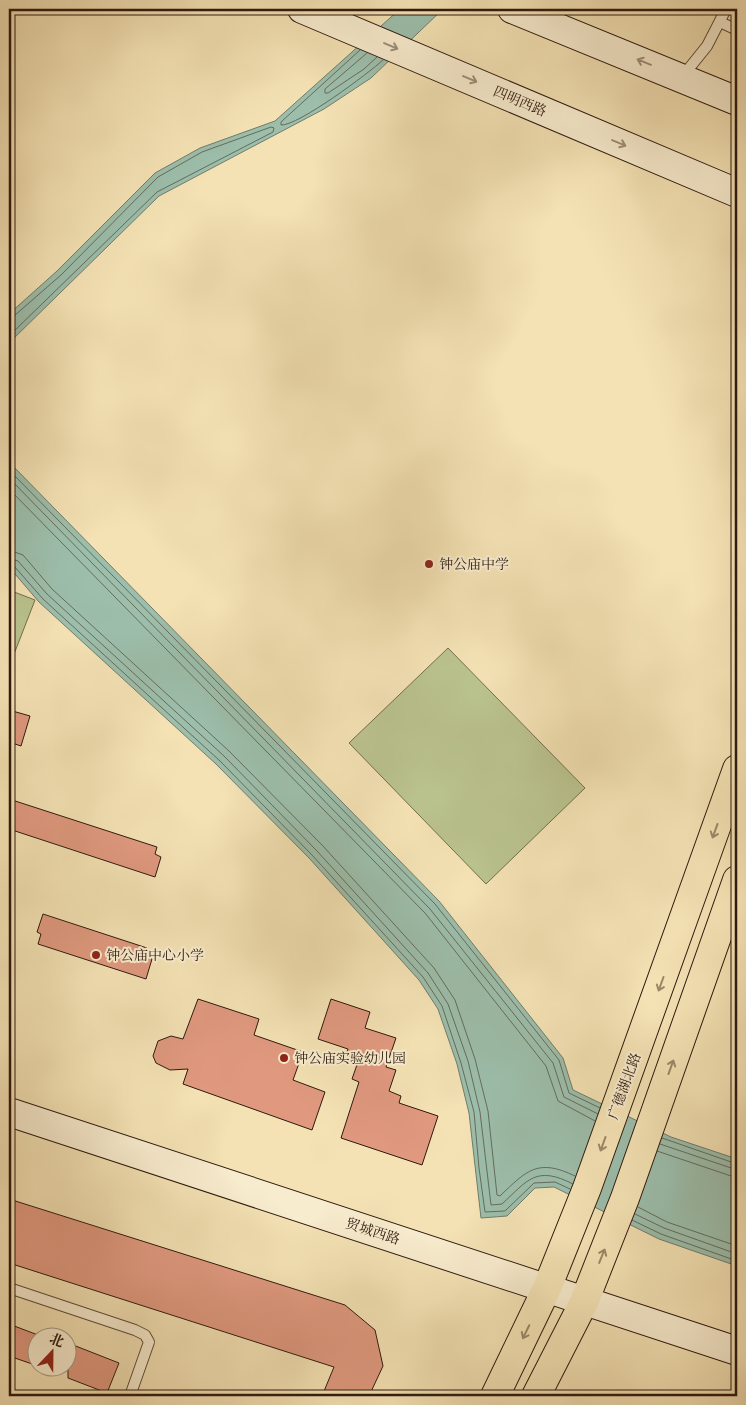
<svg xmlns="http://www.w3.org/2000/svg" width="746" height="1405" viewBox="0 0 746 1405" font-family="'IM FELL English','Noto Serif SC',serif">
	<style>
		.green { fill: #bac38e; stroke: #746e4e }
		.water { fill: #9cbeab; stroke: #707c6c }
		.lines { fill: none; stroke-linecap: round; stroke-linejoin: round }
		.shore { stroke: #656c5c; stroke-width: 1 }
		.building { fill: #e0997f; stroke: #2e190e }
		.lane-casing { stroke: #604b38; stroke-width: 12 }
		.secondary-casing { stroke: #2e190e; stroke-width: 30 }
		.primary-casing { stroke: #2e190e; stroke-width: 30 }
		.lane { stroke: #f8ecce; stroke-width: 10 }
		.secondary { stroke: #f8ecce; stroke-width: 28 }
		.primary { stroke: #f4e2b4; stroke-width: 28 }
		.oneway { stroke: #9d8d78 }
		.oneway2 { stroke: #9b8869 }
		.poi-dot { fill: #8f2418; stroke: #f8ecce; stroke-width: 2 }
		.labels { text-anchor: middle; stroke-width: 4; stroke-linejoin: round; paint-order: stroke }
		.street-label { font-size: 14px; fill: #2e190e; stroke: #f8ecce }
		.poi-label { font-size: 14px; fill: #2e190e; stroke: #f8ecce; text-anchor: start }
	</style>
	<rect width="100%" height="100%" fill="#f4e2b4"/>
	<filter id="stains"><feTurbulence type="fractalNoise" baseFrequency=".004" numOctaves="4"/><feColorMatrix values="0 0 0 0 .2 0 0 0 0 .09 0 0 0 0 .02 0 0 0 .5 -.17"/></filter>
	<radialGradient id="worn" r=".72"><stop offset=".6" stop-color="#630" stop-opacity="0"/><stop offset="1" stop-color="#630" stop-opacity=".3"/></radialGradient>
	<g class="green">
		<polygon points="9,590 35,600 9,667"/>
		<polygon points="448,648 585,788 486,884 349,743"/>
	</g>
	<g class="water">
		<polygon points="400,9 443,9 371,78 324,109 159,196 9,343 9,314 57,271 155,173 200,148 275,121"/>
		<polygon points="9,462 439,901 563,1058 573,1090 671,1137 737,1159 737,1266 659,1239 554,1187 535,1188 507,1216 481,1218 469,1113 457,1064 438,1009 419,980 309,858 216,764 39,602 9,567"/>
	</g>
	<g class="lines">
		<g class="shore">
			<path d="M360,50L281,122V125C298,126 369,73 383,60"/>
			<polyline points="367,53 325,89 325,93 328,93 364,69 377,57"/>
			<polyline points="9,317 14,316 61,275 158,177 202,152 271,127 274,128 273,132 157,192 9,336"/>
			<polyline points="9,470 435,904 559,1060 569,1093 600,1108"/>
			<polyline points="9,478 430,909 553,1063 564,1097 598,1114"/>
			<polyline points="9,489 425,913 546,1066 558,1101 595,1121"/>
			<path d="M9,550L23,555L52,589L229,751L322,845L434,968L455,1000L475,1059L488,1111L497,1195L500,1196C527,1170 538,1158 575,1176"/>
			<path d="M9,558L18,561L47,594L224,756L317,851L428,973L448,1004L468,1061L480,1112L491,1205L502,1204C528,1180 536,1165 573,1184"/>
			<polyline points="9,564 14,566 43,599 220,761 312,855 423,977 442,1006 461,1063 474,1112 479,1168 485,1212 505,1211 534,1183 555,1182 570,1189"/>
			<polyline points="662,1138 737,1164"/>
			<polyline points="660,1144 737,1170"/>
			<polyline points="657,1151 737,1178"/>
			<polyline points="638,1207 667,1222 737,1246"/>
			<polyline points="635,1214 664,1228 737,1254"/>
			<polyline points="632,1220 661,1234 737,1261"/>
		</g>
	</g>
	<g class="building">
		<polygon points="9,710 30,716 21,746 9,742"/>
		<polygon points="9,799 157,847 155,854 161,857 155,877 9,829"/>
		<polygon points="43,914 147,948 145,956 152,959 146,979 38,944 41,934 37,932"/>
		<polygon points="198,999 259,1019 254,1035 303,1052 293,1080 325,1092 312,1130 183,1084 188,1069 170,1070 156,1063 153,1056 158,1041 171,1036 183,1039"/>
		<polygon points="331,999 370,1012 365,1028 396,1038 386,1067 396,1070 389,1091 401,1096 399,1103 438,1116 422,1165 341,1138 359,1082 352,1079 359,1059 346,1055 348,1049 318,1039"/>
		<polygon points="9,1199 345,1305 375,1330 383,1366 369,1396 322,1396 334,1367 9,1263"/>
		<polygon points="9,1324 38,1335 38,1366 9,1356"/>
		<polygon points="68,1343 119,1363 107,1393 68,1378"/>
	</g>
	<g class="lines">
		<g class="lane-casing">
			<g id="lane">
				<polyline points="720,22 737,30"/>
				<polyline points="682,77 707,46 726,9"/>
				<polyline points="9,1288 135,1330 145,1335 149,1342 130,1396"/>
			</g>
		</g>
		<g class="secondary-casing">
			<g id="secondary">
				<polyline points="302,9 737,193"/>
				<polyline points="512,9 737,101"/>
				<polyline points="9,1112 737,1351"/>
			</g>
		</g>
		<g class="primary-casing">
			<g id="primary">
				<polyline points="495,1396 547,1288 587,1188 737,769"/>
				<polyline points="536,1396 584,1302 625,1198 737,880"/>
			</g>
		</g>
		<use href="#lane" class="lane"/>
		<use href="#secondary" class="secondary"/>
		<use href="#primary" class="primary"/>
	</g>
	<defs><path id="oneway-shaft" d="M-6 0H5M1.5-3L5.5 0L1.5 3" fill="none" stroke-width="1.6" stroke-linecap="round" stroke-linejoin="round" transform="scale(1.25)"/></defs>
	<g class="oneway">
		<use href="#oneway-shaft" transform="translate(391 46) rotate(23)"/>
		<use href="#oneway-shaft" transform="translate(644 62) rotate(-158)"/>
		<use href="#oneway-shaft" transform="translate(470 79) rotate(23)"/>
		<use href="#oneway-shaft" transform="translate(619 143) rotate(23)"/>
	</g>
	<g class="oneway2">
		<use href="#oneway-shaft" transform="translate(715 831) rotate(110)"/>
		<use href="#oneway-shaft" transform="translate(661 984) rotate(110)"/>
		<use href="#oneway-shaft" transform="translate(671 1067) rotate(-70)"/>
		<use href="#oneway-shaft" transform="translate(603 1144) rotate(110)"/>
		<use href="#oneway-shaft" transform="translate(602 1256) rotate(-68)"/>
		<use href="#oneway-shaft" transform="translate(526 1332) rotate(116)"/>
	</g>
	<g class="poi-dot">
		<circle cx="429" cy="564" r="5"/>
		<circle cx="96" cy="955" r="5"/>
		<circle cx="284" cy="1058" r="5"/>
	</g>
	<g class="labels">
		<g class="street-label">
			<text transform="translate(520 101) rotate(23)" y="5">四明西路</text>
			<text transform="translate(624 1086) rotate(-70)" y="5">广德湖北路</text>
			<text transform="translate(373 1231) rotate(18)" y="5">贸城西路</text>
		</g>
		<g class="poi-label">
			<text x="439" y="569">钟公庙中学</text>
			<text x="106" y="960">钟公庙中心小学</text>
			<text x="294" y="1063">钟公庙实验幼儿园</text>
		</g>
	</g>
	<rect width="746" height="1405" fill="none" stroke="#f4e2b4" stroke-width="30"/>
	<rect x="10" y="10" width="726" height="1385" fill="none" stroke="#2e190e" stroke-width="2.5"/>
	<rect x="15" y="15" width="716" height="1375" fill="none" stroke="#2e190e"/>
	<g transform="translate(52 1352) rotate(22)"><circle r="24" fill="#f8ecce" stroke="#a79881"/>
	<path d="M0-4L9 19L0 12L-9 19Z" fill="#8f2418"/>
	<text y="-8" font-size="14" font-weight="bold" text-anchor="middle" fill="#2e190e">北</text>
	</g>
	<rect width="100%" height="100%" filter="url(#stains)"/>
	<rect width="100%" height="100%" fill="url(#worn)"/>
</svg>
